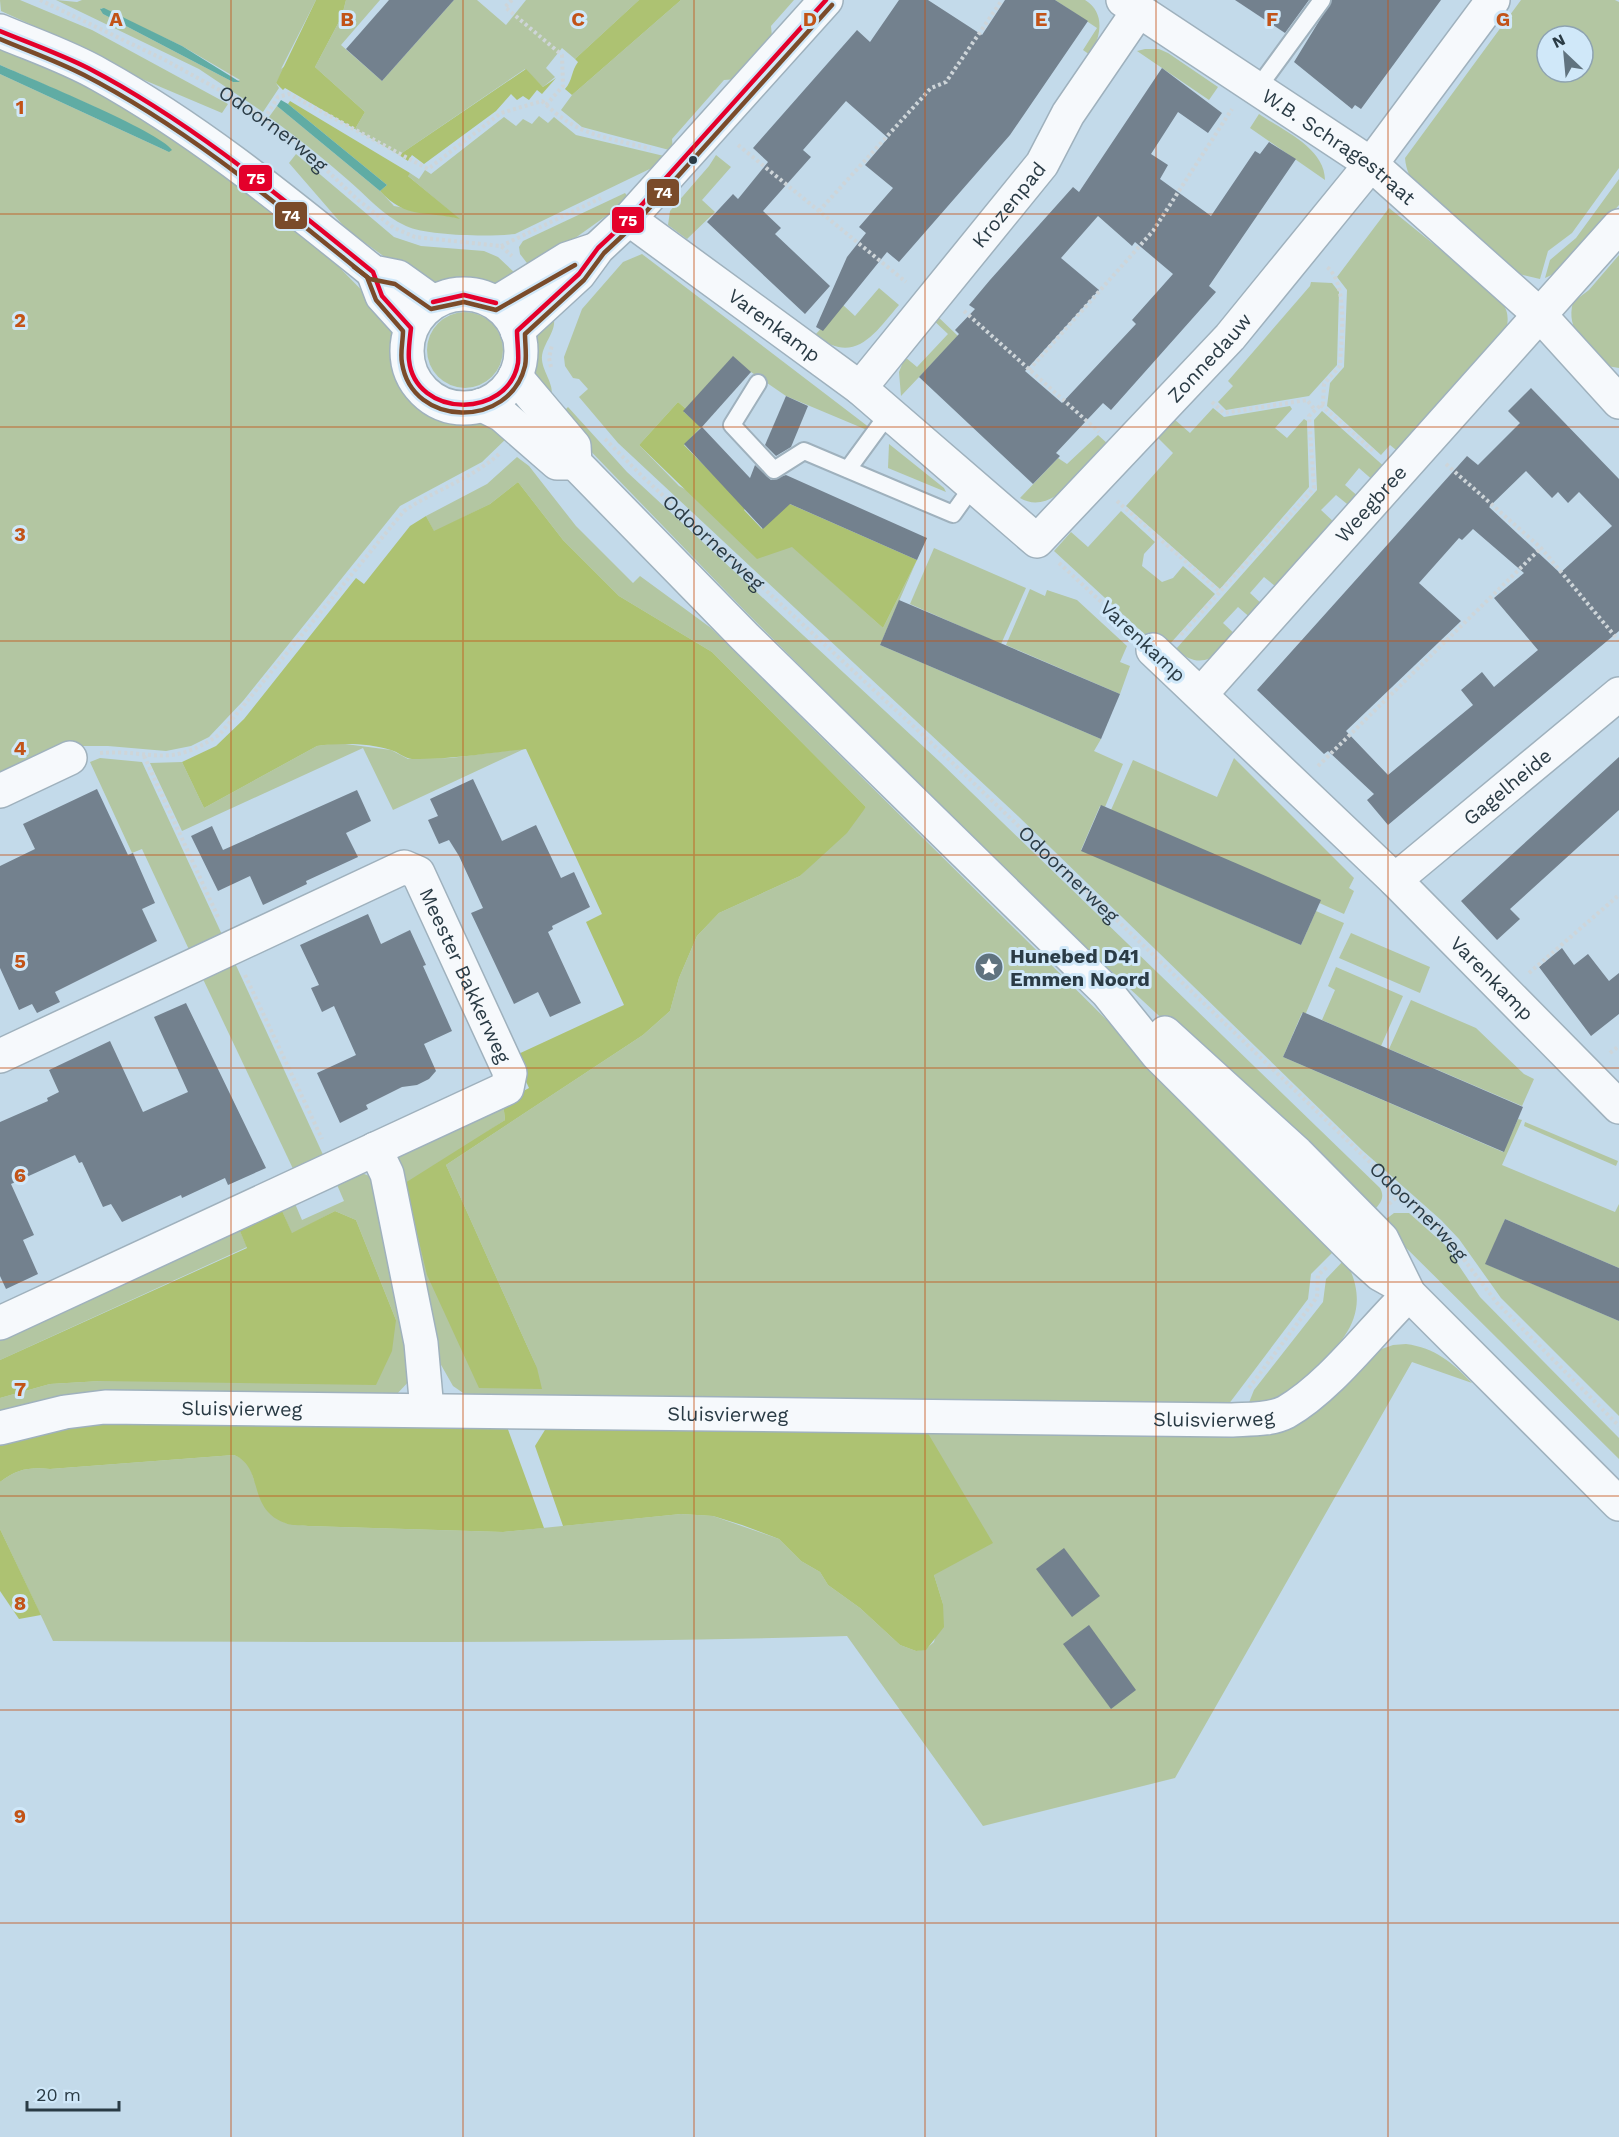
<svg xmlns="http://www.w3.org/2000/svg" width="1619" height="2137" viewBox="0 0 1619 2137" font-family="'Work Sans',sans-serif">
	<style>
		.green { fill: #b3c6a2; fill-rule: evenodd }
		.forest { fill: #adc272 }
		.water { fill: #60aca4 }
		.building { fill: #73818e; fill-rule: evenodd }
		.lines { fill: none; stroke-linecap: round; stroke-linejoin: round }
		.lane-casing { stroke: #9fb1bd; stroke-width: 20 }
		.street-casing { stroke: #9fb1bd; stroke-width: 36 }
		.secondary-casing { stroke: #9fb1bd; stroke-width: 36 }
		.path { stroke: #ced5d9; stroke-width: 4; stroke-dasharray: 3 3; stroke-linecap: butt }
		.lane { stroke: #f6f9fc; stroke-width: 16 }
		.street { stroke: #f6f9fc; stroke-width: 33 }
		.secondary { stroke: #f6f9fc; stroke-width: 33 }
		.bus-1-casing { stroke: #d0e8f9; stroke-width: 9 }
		.bus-2-casing { stroke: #d0e8f9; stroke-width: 9 }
		.bus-1 { stroke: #e4002b; stroke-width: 4.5 }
		.bus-2 { stroke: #7a4b2a; stroke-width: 4.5 }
		.grid { fill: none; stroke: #c25317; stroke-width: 1.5; stroke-opacity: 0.55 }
		.bus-dot { fill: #2a3b45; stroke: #d0e8f9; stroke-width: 2 }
		.labels { text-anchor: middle; stroke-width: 6; stroke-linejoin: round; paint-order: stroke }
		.street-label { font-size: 20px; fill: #2a3b45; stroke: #d0e8f9 }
		.poi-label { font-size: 20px; font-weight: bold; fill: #2a3b45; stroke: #d0e8f9; text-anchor: start }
		.grid-label { font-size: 20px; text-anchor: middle; font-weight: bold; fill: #c25317; stroke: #d0e8f9; stroke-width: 6; stroke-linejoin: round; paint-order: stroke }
		.line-badge { stroke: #d0e8f9; stroke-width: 2 }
		.badge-label { font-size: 16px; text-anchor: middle; font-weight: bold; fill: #fff }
	</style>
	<rect width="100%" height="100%" fill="#c3daea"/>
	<g class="green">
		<polygon points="0,0 20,0 92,30 228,104 222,113 137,77 102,57 1,11"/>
		<path d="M56,0L77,2L82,0H316L281,69L286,65L276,83L279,88L263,112L199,69ZM101,8L182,46L240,80L233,82L103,14Z"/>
		<polygon points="346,0 380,0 341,45 382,81 454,0 477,0 506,25 526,0 639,0 575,59 562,48 546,68 555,77 543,87 525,69 399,155 355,129 365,112 315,67 342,16"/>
		<polygon points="681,0 794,0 771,26 772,37 737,79 724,80 672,139 673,151 582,127 561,110 572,95"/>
		<path d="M1055,0H1085C1106,13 1101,37 1090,55L1083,50L1097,28Z"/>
		<path d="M1521,0H1615L1619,2V168L1572,233L1548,251L1540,279L1519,274L1419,191C1411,180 1406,171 1405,158ZM1547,36H1583V72H1547Z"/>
		<polygon points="0,43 45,63 137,114 248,190 338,266 380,309 394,333 400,376 420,403 441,415 479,420 509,436 482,462 400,506 243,701 209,737 191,746 166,751 108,746 78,746 0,780 0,74 169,152 95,107 0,65"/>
		<polygon points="1145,49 1159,49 1168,53 1218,87 1209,100 1137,51"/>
		<path d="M277,106L380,191L394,206L458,218L407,175L410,173L419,179L425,170L431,174L504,117L516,126L523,119L532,124L539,116L548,123L554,117L576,135L664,156L658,165L515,234C491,237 428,236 406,226C383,216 367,196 348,180C323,158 297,137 269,117Z"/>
		<path d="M1259,114C1282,130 1325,148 1325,180L1250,128Z"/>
		<polygon points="296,154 394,237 421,246 484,251 498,257 517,275 495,285 488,285 465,282 431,283 410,275 347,230 289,163"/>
		<polygon points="716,155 731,167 702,200 715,212 687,239 668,225 670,211 709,166"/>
		<polygon points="1619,179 1619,205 1562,270 1545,278 1550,260 1576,238"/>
		<polygon points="625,193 628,197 627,201 543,261 530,267 520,254 519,247 523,241"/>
		<path d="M1389,208L1494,293C1507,307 1510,313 1506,332L1401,454L1390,445L1381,455L1327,406L1330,383L1344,367L1347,290L1337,277Z"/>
		<polygon points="642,254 870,428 867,430 786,396 751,372 686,409 678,402 639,445 679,486 792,546 883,628 916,562 880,645 1101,739 1094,751 1123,764 1105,807 1100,806 1081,850 1301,945 1316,911 1344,923 1306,1013 1302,1013 1283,1057 1503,1152 1518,1119 1522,1120 1502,1165 1615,1212 1619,1204 1619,1268 1505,1219 1486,1264 1619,1321 1619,1416 1501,1298 1459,1239 1441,1220 1362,1150 1018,816 618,443 579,397 588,389 579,379 573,378 565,366 564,357 582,309 623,262"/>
		<path d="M1619,255V368L1607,366C1588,346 1565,332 1573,302L1589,290Z"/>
		<polygon points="1311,282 1332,283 1339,292 1337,365 1309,396 1226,410 1218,402 1233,386 1228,381 1310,286"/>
		<path d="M879,288L899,305C874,334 855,366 815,335L843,305L855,316Z"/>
		<circle cx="465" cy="350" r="38"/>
		<polygon points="934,313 958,336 901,396 899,372 905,357 917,367 948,334 930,317"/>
		<path d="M554,319C556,333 541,345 542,360C543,372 555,386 551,396L533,373L532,353L539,330Z"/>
		<polygon points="1290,406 1292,409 1275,428 1287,438 1304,419 1307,421 1309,487 1220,589 1126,506 1173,453 1157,437 1174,419 1190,433 1213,408 1224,417"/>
		<path d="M568,407L627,472L940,762L1380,1188C1386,1199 1379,1205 1371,1213L1028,894L746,612L579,439L561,414Z"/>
		<path d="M1322,411L1387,469L1376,483L1359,468L1345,485L1360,498L1352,508L1336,495L1321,510L1336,524L1280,590L1264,577L1250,593L1265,607L1253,620L1238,607L1223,623L1238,637C1219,655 1201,673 1176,649L1317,490L1314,420Z"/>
		<path d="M1098,435L1108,444C1088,465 1053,518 1020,498L1058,458L1067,464Z"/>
		<polygon points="889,444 944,488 946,492 888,468"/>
		<polygon points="517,457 529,466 576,526 633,583 640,576 711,628 1337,1248 1311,1274 1308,1299 1225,1409 469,1397 453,1386 436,1356 398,1161 400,1155 503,1102 505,1120 440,1163 537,1368 446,1165 643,1035 670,1011 679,978 697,936 719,913 800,876 866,807 712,652 619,596 563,540 518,482 490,504 434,532 426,516 487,484"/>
		<polygon points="1121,511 1155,542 1144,554 1142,566 1162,582 1173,578 1183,566 1215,594 1168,646 1154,643 1054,551 1071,532 1088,547"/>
		<polygon points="934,548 1026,588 1001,644 910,604"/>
		<polygon points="1030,589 1045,596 1047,590 1077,600 1127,646 1120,662 1130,666 1120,694 1006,645"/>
		<polygon points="338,743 391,750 408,759 451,758 526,748 393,810 363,748 182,831 150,763 182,762 204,808 317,746"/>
		<polygon points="100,758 142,762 225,941 192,956 142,849 132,853 90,762"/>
		<polygon points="1234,758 1354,878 1349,888 1354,891 1344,914 1111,810 1133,760 1217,797"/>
		<polygon points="1351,933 1430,967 1420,993 1339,958"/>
		<polygon points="234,961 325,1159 295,1173 202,977"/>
		<polygon points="1336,967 1403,996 1381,1046 1322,1020 1335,990 1328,986"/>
		<polygon points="1411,1000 1476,1028 1524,1074 1534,1079 1522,1106 1389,1049"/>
		<polygon points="1525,1122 1618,1161 1616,1166 1524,1126"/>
		<polygon points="359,1172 372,1177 412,1378 395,1396 0,1416 0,1398 50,1384 101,1381 194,1381 396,1320 356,1220 335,1211 292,1234 279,1204 293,1199 302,1220 344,1201 335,1180"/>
		<polygon points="1394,1213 1409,1213 1445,1245 1480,1297 1619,1438 1619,1459 1381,1223"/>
		<polygon points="237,1224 247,1247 0,1360 0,1333"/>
		<path d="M1345,1259C1372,1309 1349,1336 1314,1371C1304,1381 1293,1395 1279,1401C1271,1405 1257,1404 1248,1405L1254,1390L1323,1302L1326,1279Z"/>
		<path d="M1406,1344C1435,1348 1452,1362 1472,1383L1412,1362L1175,1778L983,1826L847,1636C583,1644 318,1642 53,1641L0,1529V1482C17,1469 30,1467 50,1469L234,1455L243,1459L250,1467L254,1480L285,1523L308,1526L503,1532L681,1514L713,1516L779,1539L801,1561L820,1572L828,1585L860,1608L900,1645L916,1651L926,1649L934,1642L943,1604L934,1575L926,1430L1211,1433L1365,1355L1393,1345Z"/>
	</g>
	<g class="forest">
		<polygon points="316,0 346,0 342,16 315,67 365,112 355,129 285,88 283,90 276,83"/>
		<path d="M639,0H681L572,95L565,89C573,80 571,71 578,62L575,59Z"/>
		<polygon points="526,69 543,87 556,78 542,94 537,90 529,100 523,96 517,100 511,94 496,111 424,164 412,155 408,161 399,155"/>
		<path d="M290,101L410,173L408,176L460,219C424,210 407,220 380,191L387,185L288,104Z"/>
		<polygon points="678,402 686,409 684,412 701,427 684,445 735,497 755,499 744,510 762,529 783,501 917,560 883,628 792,547 757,559 639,445"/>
		<path d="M518,482L563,540L619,596L712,652L866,807L847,833L800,876L719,913L697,936L679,978L670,1011L643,1035L446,1165L537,1368L542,1389L479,1388L427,1275L405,1183L505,1120L503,1102L529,1088L514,1056L624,1005L586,922L602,914L526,749C488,753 450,760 412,759C404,758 398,752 391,750C368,743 340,743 317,746L204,808L182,762L216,746L244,719L356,578L364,584L410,526L426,516L434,531L490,504Z"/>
		<polygon points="279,1204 292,1233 335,1211 356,1220 396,1320 392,1351 376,1385 101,1381 50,1384 0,1398 0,1360 247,1248 237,1224"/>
		<path d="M359,1422L506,1424L544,1528L503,1532L308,1526C301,1525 291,1526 285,1523C246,1508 265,1468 234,1455L50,1469C30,1467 17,1469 0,1482V1446L55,1427L94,1424Z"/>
		<polygon points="548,1425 926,1430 993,1543 934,1575 943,1604 944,1627 926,1650 916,1651 900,1645 860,1608 828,1585 820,1572 801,1561 779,1539 742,1525 713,1516 681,1514 563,1526 535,1446"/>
		<polygon points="0,1529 41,1615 19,1619 0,1591"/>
	</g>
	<g class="water">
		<polygon points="104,8 182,46 240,82 233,82 103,14 100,9"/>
		<path d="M0,65C27,77 161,132 172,150L169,152L0,74Z"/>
		<polygon points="281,100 288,104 387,185 380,191 277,106"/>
	</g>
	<g class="building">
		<polygon points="389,0 454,0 382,81 346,49"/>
		<polygon points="899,0 928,0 982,35 1005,0 1055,0 1088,21 1010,135 899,262 887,252 823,331 816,327 847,257 866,233 859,227 893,188 865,165 888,138 846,101 803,150 811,157 763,211 781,228 775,234 830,286 805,314 707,222 733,194 738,199 768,162 753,148 857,30 870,42"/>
		<polygon points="1235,0 1309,0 1285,33"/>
		<polygon points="1332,0 1441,0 1361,109 1355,105 1352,109 1294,62"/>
		<path d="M1162,68L1222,113L1208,133L1178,112L1151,154L1168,165L1160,179L1211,216L1255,151L1260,154L1269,142L1296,159L1209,286L1216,292L1111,410L1103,403L1056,453L1060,456L1033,484L919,377L959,334L955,330L975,309L969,305L990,280L1073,187L1079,192ZM1098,216L1132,246L1135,242L1173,274L1132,320L1136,324L1062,403L1025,371L1099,290L1061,258Z"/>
		<polygon points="733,356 751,372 701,428 683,411"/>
		<path d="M1531,388L1619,479V631L1388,825L1367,800L1374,794L1328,751L1324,754L1257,690L1467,456L1478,465L1520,423L1508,411ZM1526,471L1552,498L1558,492L1568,503L1579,492L1612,526L1560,573L1489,507ZM1473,529L1524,573L1494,598L1538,650L1494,687L1482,672L1461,690L1473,705L1388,775L1346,731L1461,621L1419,583L1459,538L1462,540Z"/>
		<polygon points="786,396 808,406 791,447 776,456 765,445"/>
		<polygon points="702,427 750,478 755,465 771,480 786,475 927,538 917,560 790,504 763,529 684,444"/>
		<polygon points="899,600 1120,694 1101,739 880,645"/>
		<polygon points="1619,757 1619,810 1510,909 1520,919 1497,940 1461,901"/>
		<polygon points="473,779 502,841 536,825 561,878 574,872 590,907 552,926 553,929 548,932 581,1003 550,1017 538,992 514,1004 471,913 483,908 459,856 449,840 439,844 428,820 438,816 430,799"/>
		<polygon points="97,789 128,855 133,853 155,903 142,909 157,941 55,992 60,1002 37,1013 32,1004 19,1010 0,968 0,866 35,849 23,824"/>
		<polygon points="357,790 371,821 346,833 358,857 306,881 307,884 263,905 250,876 218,891 191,836 212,826 223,850"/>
		<polygon points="1101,805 1321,900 1301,945 1081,851"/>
		<polygon points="368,914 381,944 410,930 426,965 423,966 452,1031 424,1044 436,1071 429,1079 417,1085 402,1087 366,1105 368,1109 340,1123 317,1073 356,1055 334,1006 322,1012 311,988 319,985 300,945"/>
		<polygon points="1562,948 1574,965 1588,954 1609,981 1619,973 1619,1014 1591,1036 1539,967"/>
		<polygon points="186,1003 266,1168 228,1185 225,1178 182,1198 181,1195 122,1222 111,1204 103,1207 82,1162 79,1163 75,1155 11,1184 34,1235 23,1240 38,1274 6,1289 0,1276 0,1122 48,1101 47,1098 59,1092 49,1070 110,1041 143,1112 188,1092 154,1017"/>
		<polygon points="1303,1012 1523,1107 1504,1152 1283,1057"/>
		<polygon points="1505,1219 1619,1268 1619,1321 1485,1264"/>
		<polygon points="1064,1548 1100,1596 1072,1617 1036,1569"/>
		<polygon points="1089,1625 1136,1690 1111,1709 1063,1644"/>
	</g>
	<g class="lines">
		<g class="lane-casing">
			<g id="lane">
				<polyline points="1257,89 1322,0"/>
				<polyline points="758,383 732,425 774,470 804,451 953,514 973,486"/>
				<polyline points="848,469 889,413"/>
			</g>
		</g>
		<g class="street-casing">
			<g id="street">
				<path id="s3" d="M1123,0L1371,164L1539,314L1619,402"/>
				<path id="s4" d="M629,219L860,388L1037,541L1230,337L1371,164L1493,0"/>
				<polyline points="496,303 567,259 594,250"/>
				<polyline points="517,331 579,274 598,248 629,219 826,0"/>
				<path id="s5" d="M860,388L1042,164L1068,114L1139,10"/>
				<path id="s6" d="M1153,650L1395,880L1619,1107"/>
				<path id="s7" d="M1201,694L1619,226"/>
				<polyline points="0,791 70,758"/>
				<path id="s8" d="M1395,880L1619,694"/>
				<path id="s9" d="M0,1056L404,867L418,873L510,1073L507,1088L0,1323"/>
				<polyline points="375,1149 387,1174 421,1343 427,1410"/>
				<path id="s10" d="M0,1428L65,1412L105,1407L1232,1420C1249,1419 1271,1420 1286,1412C1330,1387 1372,1330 1409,1294"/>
			</g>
		</g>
		<g class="secondary-casing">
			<g id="secondary">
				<path d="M0,31C33,45 69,57 100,75C199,130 285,201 373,272L398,277L433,302"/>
				<polyline points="373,272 382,296 411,328"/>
				<circle cx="464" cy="351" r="57"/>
				<polyline points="515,376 574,446 575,463 745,637 1107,992 1157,1054 1361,1257 1380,1274 1405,1288"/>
				<polyline points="482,405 502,415 557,463 575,463"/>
				<polyline points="1165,1033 1297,1153 1382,1239 1409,1294 1619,1504"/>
			</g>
		</g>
		<g class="path">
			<path id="s1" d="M40,0L165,60L234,98L298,143L358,200L394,228L415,237L501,246L512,256"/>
			<polyline points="512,0 505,7 562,55 563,86 546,105"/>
			<path d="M264,119L278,97L289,94L428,169L501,113L542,101C579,137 603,136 651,149"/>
			<polyline points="738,145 906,282"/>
			<polyline points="819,211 931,88 946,82 1002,0"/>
			<polyline points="501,246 603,197"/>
			<polyline points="964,311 1099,432"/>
			<polyline points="551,367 549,358 552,345"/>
			<polyline points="1029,370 1153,231 1232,109"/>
			<polyline points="1212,402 1224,413 1307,400 1315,410"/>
			<polyline points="1321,405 1374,452"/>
			<path id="s2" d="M605,439L644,478L939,750L1443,1232L1497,1303L1619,1426"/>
			<polyline points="1446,464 1541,548 1619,641"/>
			<polyline points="1117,501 1220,592"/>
			<polyline points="1059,563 1131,629"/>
			<path d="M1181,635L1314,488L1309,416L1323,403L1324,384L1340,366C1341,339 1349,285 1327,267"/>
			<path d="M100,753C153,749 168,770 220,734L404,511C435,490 471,479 499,454"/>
			<polyline points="144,756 219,919"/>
			<polyline points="1318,766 1541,548"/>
			<polyline points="1529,973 1619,895"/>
			<polyline points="245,975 322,1139"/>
			<polyline points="1610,1053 1619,1046"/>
			<polyline points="1389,1204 1400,1194"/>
			<polyline points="1249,1388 1317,1297 1318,1275 1327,1267"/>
		</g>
		<use href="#lane" class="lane"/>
		<use href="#street" class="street"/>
		<use href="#secondary" class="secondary"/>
		<g class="bus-1-casing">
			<g id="bus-1">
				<path d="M0,31C29,43 60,54 88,68C192,122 283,199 373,272L382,296L411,328C410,338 408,350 409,360C415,418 508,420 518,363C519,353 517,341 517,331L579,274L598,248L629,219L826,0"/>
				<polyline points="433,302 464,295 496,303"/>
			</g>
		</g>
		<g class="bus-2-casing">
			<g id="bus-2">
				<path d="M0,39C28,51 57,61 84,75C187,128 277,204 367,277L376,300L403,331C403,341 400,353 402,363C412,428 510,429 525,366C527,357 525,344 525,334L584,280L604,253L635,224L832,5"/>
				<polyline points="354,267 370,279 395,284 431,309 464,302 496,310 575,265"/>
			</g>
		</g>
		<use href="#bus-1" class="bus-1"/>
		<use href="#bus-2" class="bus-2"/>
	</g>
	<path class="grid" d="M231,0V2137M463,0V2137M694,0V2137M925,0V2137M1156,0V2137M1388,0V2137M0,214H1619M0,427H1619M0,641H1619M0,855H1619M0,1068H1619M0,1282H1619M0,1496H1619M0,1710H1619M0,1923H1619"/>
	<defs>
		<g id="sight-disc" transform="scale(1.5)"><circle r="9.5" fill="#60737f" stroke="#d0e8f9"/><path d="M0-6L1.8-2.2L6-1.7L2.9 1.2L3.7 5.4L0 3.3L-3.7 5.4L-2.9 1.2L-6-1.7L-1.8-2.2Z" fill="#fff"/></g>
	</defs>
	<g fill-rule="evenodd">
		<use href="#sight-disc" x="989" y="967"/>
	</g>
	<circle class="bus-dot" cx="693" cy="160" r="5"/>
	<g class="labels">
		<g class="street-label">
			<text dy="7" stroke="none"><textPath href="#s1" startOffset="267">Odoornerweg</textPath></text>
			<text dy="7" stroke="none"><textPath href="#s3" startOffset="261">W.B. Schragestraat</textPath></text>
			<text dy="7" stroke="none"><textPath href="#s5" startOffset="236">Krozenpad</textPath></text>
			<text dy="7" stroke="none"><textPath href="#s4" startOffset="180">Varenkamp</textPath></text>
			<text dy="7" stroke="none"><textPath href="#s4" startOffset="772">Zonnedauw</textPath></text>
			<text dy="7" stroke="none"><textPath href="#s7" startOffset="255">Weegbree</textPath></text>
			<text dy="7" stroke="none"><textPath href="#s2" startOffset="150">Odoornerweg</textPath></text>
			<text transform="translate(1143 641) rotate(43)" y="7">Varenkamp</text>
			<text dy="7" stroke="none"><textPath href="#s8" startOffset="146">Gagelheide</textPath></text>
			<text dy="7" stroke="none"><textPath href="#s2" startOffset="636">Odoornerweg</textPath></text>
			<text dy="7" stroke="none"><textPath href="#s9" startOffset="574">Meester Bakkerweg</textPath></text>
			<text dy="7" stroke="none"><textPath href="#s6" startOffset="472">Varenkamp</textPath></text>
			<text dy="7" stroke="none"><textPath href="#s2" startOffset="1122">Odoornerweg</textPath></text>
			<text dy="7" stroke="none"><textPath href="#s10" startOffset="244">Sluisvierweg</textPath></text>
			<text dy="7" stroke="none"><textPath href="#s10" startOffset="730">Sluisvierweg</textPath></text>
			<text dy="7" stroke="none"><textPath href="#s10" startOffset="1216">Sluisvierweg</textPath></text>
		</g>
		<g class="poi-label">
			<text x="1010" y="963">Hunebed D41<tspan x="1010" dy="23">Emmen Noord</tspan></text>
		</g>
	</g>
	<g class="grid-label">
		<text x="116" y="26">A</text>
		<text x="347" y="26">B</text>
		<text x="578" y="26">C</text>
		<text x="810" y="26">D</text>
		<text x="1041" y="26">E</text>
		<text x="1272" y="26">F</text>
		<text x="1503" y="26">G</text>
		<text x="20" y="114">1</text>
		<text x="20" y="327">2</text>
		<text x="20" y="541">3</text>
		<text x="20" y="755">4</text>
		<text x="20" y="968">5</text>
		<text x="20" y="1182">6</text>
		<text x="20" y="1396">7</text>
		<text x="20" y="1610">8</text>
		<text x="20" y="1823">9</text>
	</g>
	<g class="line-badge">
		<rect x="238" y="164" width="35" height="28" rx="6" fill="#e4002b"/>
		<rect x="646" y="178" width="34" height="29" rx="6" fill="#7a4b2a"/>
		<rect x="274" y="201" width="34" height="29" rx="6" fill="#7a4b2a"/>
		<rect x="611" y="206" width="34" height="28" rx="6" fill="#e4002b"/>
	</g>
	<g class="badge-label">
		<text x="256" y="184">75</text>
		<text x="663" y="198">74</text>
		<text x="291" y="221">74</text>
		<text x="628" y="226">75</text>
	</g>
	<g transform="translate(1565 54) rotate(334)"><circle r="28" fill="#d0e8f9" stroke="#8ea3b1" stroke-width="1.5"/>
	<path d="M0-4.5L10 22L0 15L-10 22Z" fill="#60737f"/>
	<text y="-9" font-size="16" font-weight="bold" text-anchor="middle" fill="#2a3b45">N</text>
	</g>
	<path d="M27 2101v9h92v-9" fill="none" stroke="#2a3b45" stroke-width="3"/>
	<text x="36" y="2101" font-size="18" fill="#2a3b45" stroke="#d0e8f9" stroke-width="4.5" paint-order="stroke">20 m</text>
</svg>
